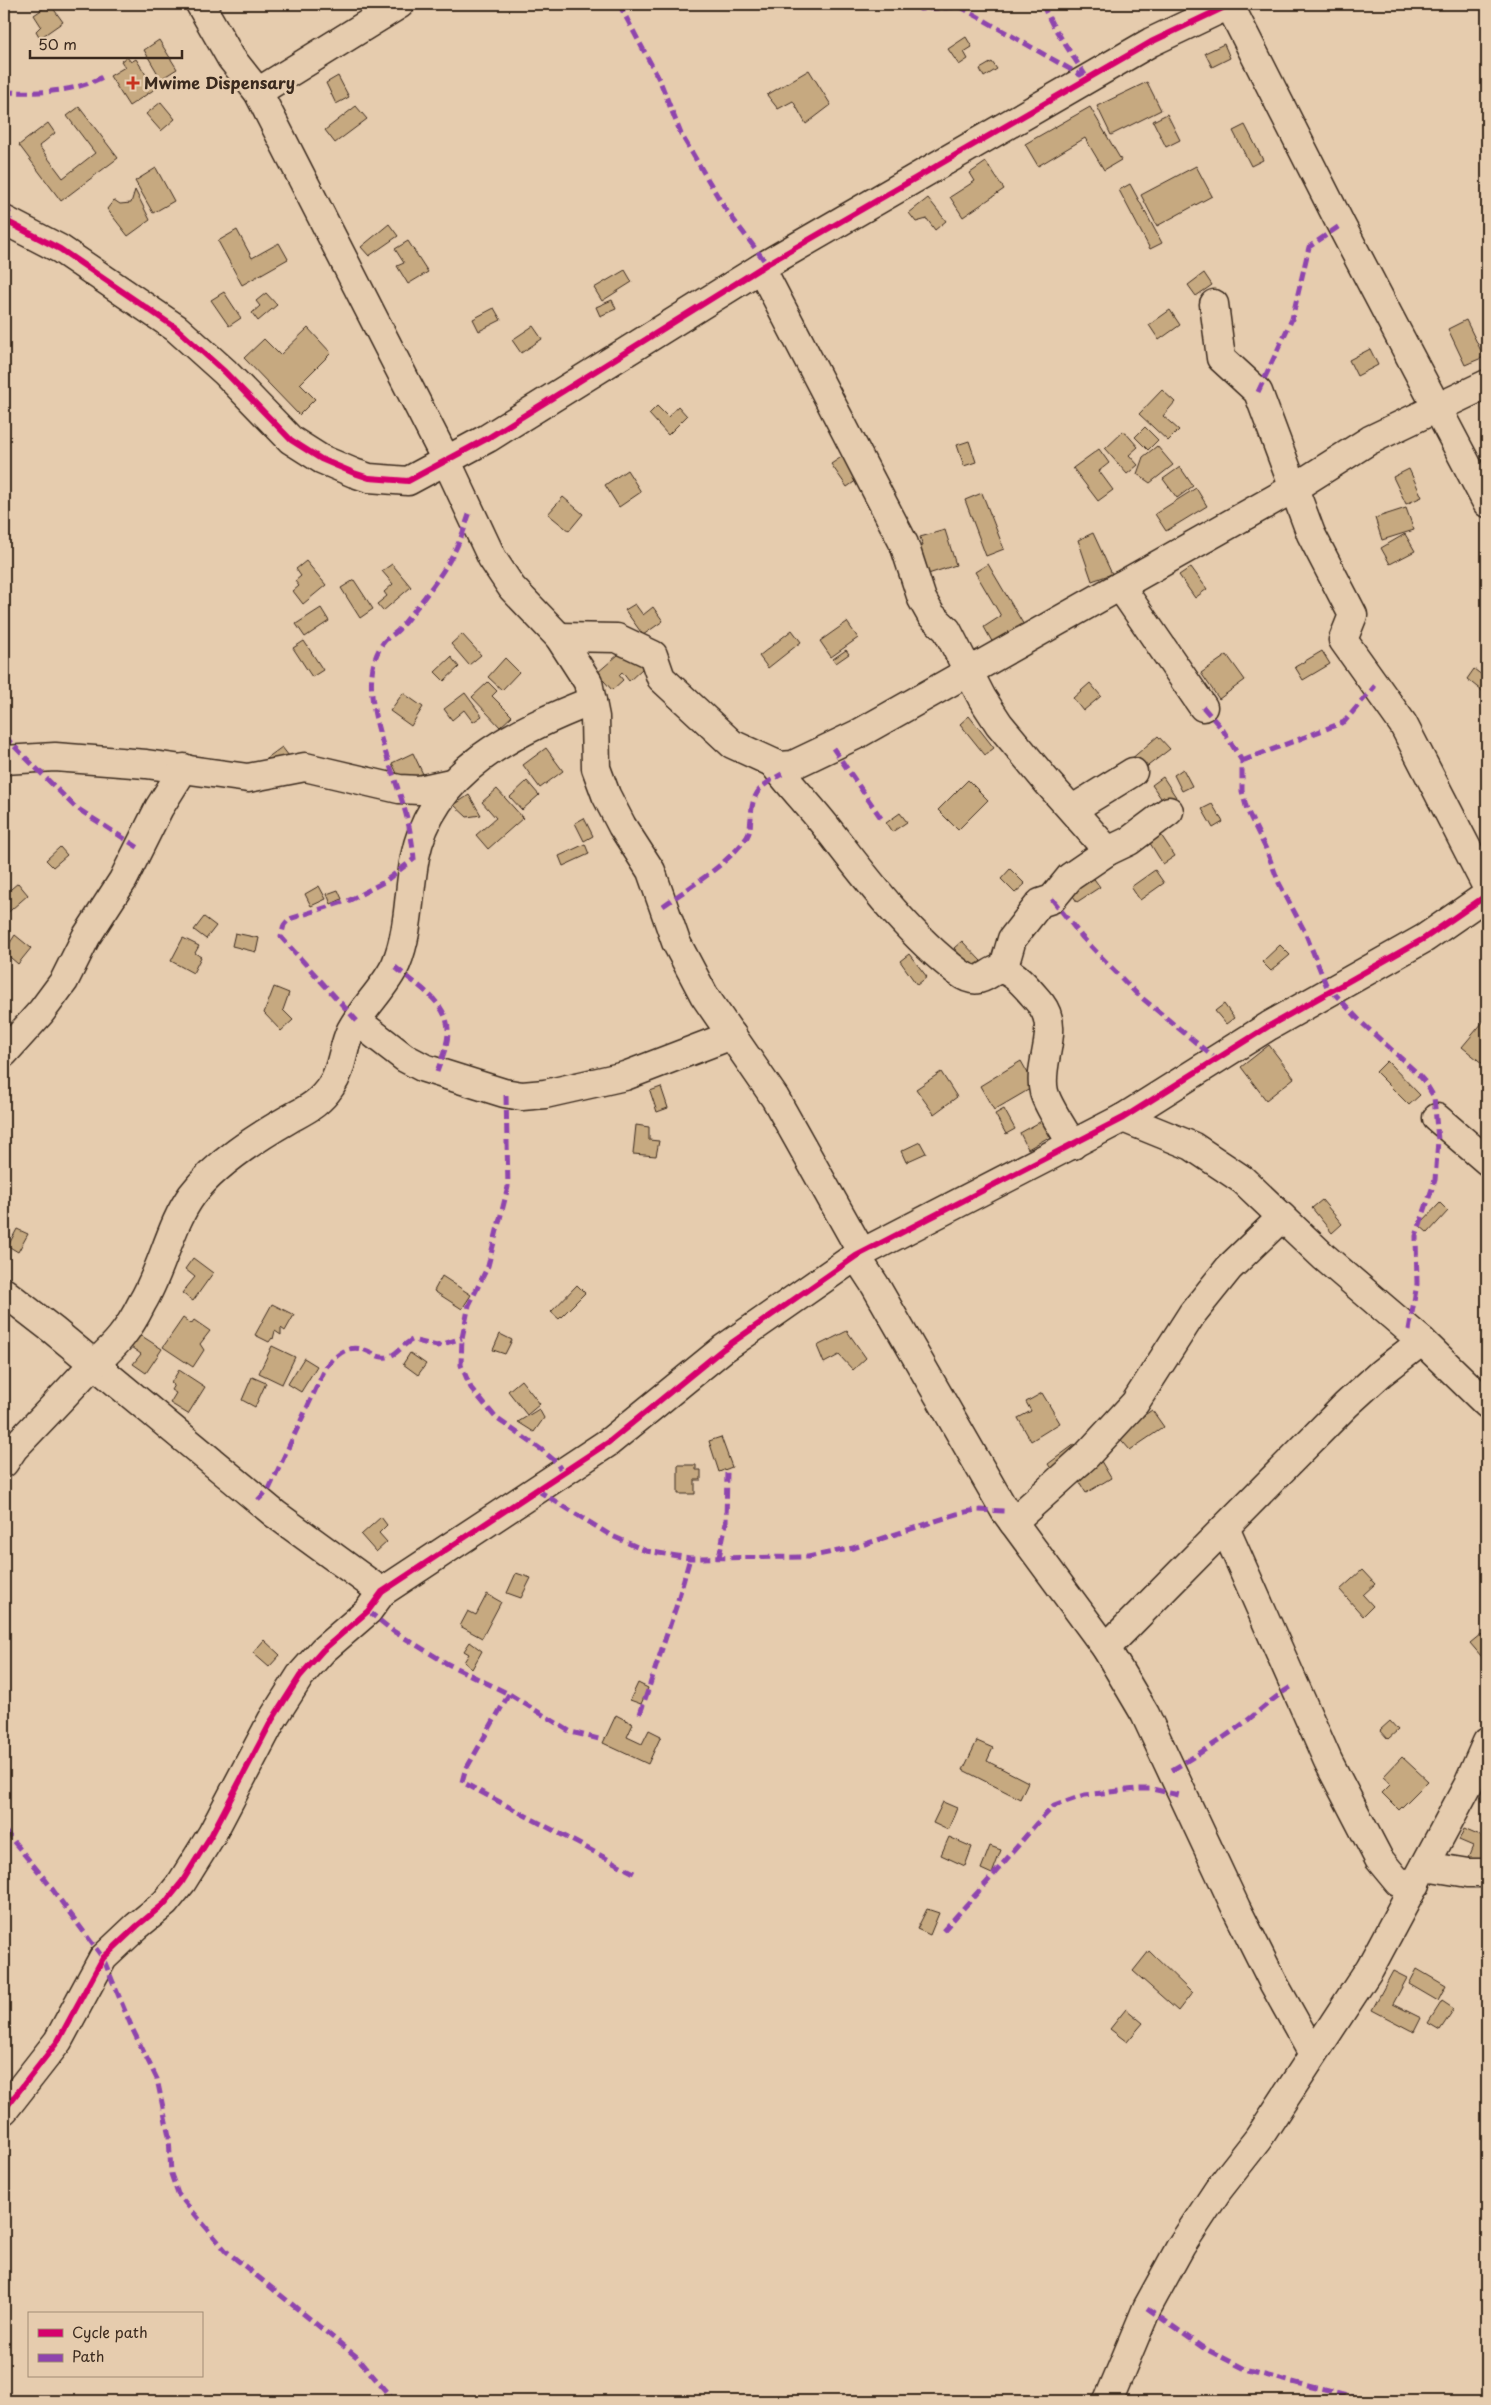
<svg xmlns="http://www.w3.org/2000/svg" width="1491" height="2405" viewBox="0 0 1491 2405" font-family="'Playpen Sans',sans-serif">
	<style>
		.building { fill: #c6a980; stroke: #3b2a1e }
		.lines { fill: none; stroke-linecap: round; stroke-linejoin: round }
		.minor-casing { stroke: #3b2a1e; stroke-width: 31 }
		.minor { stroke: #e6ccae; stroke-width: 28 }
		.quiet { stroke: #8e44ad; stroke-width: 5; stroke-dasharray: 10 5; stroke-linecap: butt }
		.cycleway-casing { stroke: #e6ccae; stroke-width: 9 }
		.cycleway { stroke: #d6006c; stroke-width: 6 }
		.poi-dot { fill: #c8321e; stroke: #e6ccae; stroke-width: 2 }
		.labels { text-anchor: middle; stroke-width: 5; stroke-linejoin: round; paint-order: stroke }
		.poi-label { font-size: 16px; font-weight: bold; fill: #3b2a1e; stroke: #e6ccae; text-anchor: start }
	</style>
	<rect width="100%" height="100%" fill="#e6ccae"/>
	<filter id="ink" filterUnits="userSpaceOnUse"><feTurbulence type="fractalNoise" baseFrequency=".02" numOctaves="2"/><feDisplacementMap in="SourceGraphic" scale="10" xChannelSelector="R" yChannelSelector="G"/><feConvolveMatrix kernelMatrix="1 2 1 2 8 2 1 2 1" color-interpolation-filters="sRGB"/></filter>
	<g filter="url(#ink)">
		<g class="building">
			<polygon points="50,4 63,22 40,38 36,31 41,26 34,15"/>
			<polygon points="966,37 972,47 964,52 968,59 959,65 948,49"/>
			<polygon points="159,40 177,69 161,79 144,50"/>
			<polygon points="1224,44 1230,58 1212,67 1205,53"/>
			<polygon points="127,57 131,62 136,59 155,89 129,106 110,76 125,67 121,61"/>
			<polygon points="992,62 997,69 984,77 980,69"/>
			<polygon points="809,70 831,105 806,124 793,101 778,109 767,95"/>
			<polygon points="338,76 349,97 336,104 326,83"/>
			<polygon points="1147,82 1161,110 1111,135 1097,106"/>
			<polygon points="161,102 175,119 161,131 146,114"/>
			<polygon points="356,106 367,119 335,143 325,130"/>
			<polygon points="79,107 118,158 61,201 19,145 48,123 55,133 39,146 63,178 95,153 67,116"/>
			<polygon points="1090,107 1121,160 1104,170 1085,138 1038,166 1025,144"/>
			<polygon points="1167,114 1180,140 1166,147 1153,121"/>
			<polygon points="1245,125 1263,160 1251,166 1233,131"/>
			<polygon points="986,162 1004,189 963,217 950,197 975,181 970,173"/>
			<polygon points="1196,166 1212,196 1157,226 1141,195"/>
			<polygon points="156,168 174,201 153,213 135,181"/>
			<polygon points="1130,184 1162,243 1150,249 1119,190"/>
			<polygon points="135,190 150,220 128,236 107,209 114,200 120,204 131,203"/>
			<polygon points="928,198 946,221 935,230 927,219 916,222 909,213"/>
			<polygon points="389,224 398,236 369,256 361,247"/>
			<polygon points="237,230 252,258 279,243 288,259 242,285 218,241"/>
			<polygon points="408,241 428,272 408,284 397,266 404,263 395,249"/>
			<polygon points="625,270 632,282 602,301 594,288"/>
			<polygon points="1204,273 1212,285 1196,296 1188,285"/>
			<polygon points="224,292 241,318 229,326 211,300"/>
			<polygon points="266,293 277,305 258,321 252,313 260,306 256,301"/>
			<polygon points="612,300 616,309 600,316 596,307"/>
			<polygon points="494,308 501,320 479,331 473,319"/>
			<polygon points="1170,310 1180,325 1159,340 1149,325"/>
			<polygon points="1466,320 1484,357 1465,365 1448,329"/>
			<polygon points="533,326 542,339 521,353 512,340"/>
			<polygon points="308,328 331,353 300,384 315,399 299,415 244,358 264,339 280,355"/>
			<polygon points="1370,349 1378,365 1357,376 1349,360"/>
			<polygon points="1162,390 1175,402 1163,416 1179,430 1168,441 1139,414"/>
			<polygon points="657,406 668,417 678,406 687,416 668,435 649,414"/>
			<polygon points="1145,427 1158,440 1148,450 1135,437"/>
			<polygon points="1124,431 1138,447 1129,455 1138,465 1127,474 1105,449"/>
			<polygon points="969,441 976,462 964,466 957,445"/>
			<polygon points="1157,446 1173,465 1150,483 1137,474 1143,457"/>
			<polygon points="1099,449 1109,463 1099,471 1113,490 1098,501 1073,468"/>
			<polygon points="843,456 857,480 847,487 831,464"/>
			<polygon points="1180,467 1193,486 1177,498 1163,479"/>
			<polygon points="1409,469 1422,497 1406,504 1393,477"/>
			<polygon points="627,470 641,492 619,507 605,485"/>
			<polygon points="1196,488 1207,506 1166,531 1155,514"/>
			<polygon points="982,493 1004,549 986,556 965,500"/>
			<polygon points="563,497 583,514 569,531 548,514"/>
			<polygon points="1406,508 1414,530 1382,540 1375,518"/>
			<polygon points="945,530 956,565 925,575 917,548 923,546 920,537"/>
			<polygon points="1093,533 1112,574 1092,581 1078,540"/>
			<polygon points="1405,534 1415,551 1390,564 1381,548"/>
			<polygon points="306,561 326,585 303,604 293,591 299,586 295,581 301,576 296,569"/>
			<polygon points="392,564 411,587 383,611 377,604 387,596 384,592 393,584 382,571"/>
			<polygon points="988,564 1025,627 994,645 984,627 1001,616 975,572"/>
			<polygon points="1191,567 1207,589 1195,598 1179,575"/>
			<polygon points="354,580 373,609 360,618 341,588"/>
			<polygon points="635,604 643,615 653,607 663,621 643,635 625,610"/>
			<polygon points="321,608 329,621 305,637 296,624"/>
			<polygon points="847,622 858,638 831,657 820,641"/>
			<polygon points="792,630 801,642 768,668 759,656"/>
			<polygon points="462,634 481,655 469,665 451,644"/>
			<polygon points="304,641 323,670 312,677 293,648"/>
			<polygon points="626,648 643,668 629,681 622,672 619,675 623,680 612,690 597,673"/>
			<polygon points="846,650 849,654 836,663 833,659"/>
			<polygon points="1322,651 1330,664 1303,680 1295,667"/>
			<polygon points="1227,655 1245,680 1219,699 1201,673"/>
			<polygon points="451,657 459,667 444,681 435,672"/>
			<polygon points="505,658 519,672 502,690 488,677"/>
			<polygon points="1474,669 1487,679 1487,695 1467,679"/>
			<polygon points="488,682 497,691 492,696 512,716 500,727 472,697"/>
			<polygon points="1090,683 1101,696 1083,711 1073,698"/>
			<polygon points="403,693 423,707 411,726 390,711"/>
			<polygon points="465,693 482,716 473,722 464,710 452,720 444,709"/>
			<polygon points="969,716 994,748 985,755 960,724"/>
			<polygon points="1158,736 1170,749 1140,772 1130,760"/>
			<polygon points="282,747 292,760 281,768 267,758"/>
			<polygon points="546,748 563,771 540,788 523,765"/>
			<polygon points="413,753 423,774 414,778 405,790 392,763"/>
			<polygon points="1183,769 1192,786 1182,791 1174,775"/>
			<polygon points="1163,777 1176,797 1165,804 1152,785"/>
			<polygon points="968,780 988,800 958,830 938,810"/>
			<polygon points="527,781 539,795 522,810 510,797"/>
			<polygon points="497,789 523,818 488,849 476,835 496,818 482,802"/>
			<polygon points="469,795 481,815 467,817 454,805"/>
			<polygon points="1212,804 1223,822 1213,828 1202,809"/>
			<polygon points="900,813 907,822 892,832 886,823"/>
			<polygon points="584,818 593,836 584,841 575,823"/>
			<polygon points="1159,832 1175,856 1163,864 1148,840"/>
			<polygon points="585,844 589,854 563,866 559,856"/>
			<polygon points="60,847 67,855 53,867 46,860"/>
			<polygon points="1010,869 1025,884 1015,893 1001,879"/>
			<polygon points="1155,870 1164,883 1140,900 1131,887"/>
			<polygon points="1092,876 1100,887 1077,902 1070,891"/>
			<polygon points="18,883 28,895 4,916 4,893 5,894"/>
			<polygon points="319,886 326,899 311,906 305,894"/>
			<polygon points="338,890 342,899 331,904 327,894"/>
			<polygon points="204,917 216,926 206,939 194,930"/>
			<polygon points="235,933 259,938 256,952 232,946"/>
			<polygon points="15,935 31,948 18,964 4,952"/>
			<polygon points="183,938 199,946 195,953 201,957 193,973 171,961"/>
			<polygon points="962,941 981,961 972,969 954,948"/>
			<polygon points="1280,945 1290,955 1271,971 1262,962"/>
			<polygon points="909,954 927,977 917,985 900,961"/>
			<polygon points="274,987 289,993 283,1010 293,1020 281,1031 264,1013"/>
			<polygon points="1224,1004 1234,1018 1226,1024 1215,1011"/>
			<polygon points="1483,1022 1487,1025 1487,1059 1483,1064 1462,1047"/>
			<polygon points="1269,1045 1294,1078 1266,1100 1241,1067"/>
			<polygon points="1021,1061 1035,1086 994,1110 980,1086"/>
			<polygon points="1387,1061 1420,1095 1409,1105 1376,1072"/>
			<polygon points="941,1072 957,1097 934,1114 916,1089"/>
			<polygon points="661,1087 668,1108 657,1112 650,1091"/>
			<polygon points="1004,1109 1015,1129 1006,1134 995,1114"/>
			<polygon points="1047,1118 1056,1133 1028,1149 1020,1133"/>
			<polygon points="636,1125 649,1127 649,1140 659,1141 656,1156 633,1154"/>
			<polygon points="920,1142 926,1153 906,1162 901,1151"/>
			<polygon points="1322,1200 1342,1224 1332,1233 1312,1208"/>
			<polygon points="1440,1203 1448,1211 1428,1233 1419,1225"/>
			<polygon points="17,1229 28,1234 18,1252 8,1246"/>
			<polygon points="193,1258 213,1273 193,1301 182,1293 195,1277 185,1269"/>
			<polygon points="442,1276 471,1295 462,1309 434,1291"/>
			<polygon points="577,1285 585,1293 559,1319 551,1312"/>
			<polygon points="272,1304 294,1315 285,1331 281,1328 281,1335 275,1331 273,1339 272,1338 269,1342 255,1335"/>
			<polygon points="183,1318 191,1324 194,1320 210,1331 200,1344 204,1350 193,1367 163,1347"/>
			<polygon points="134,1331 162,1349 146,1373 133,1364 141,1354 125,1343"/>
			<polygon points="847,1331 866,1358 853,1370 839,1355 824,1363 817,1346"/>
			<polygon points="500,1334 512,1340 505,1354 493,1350"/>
			<polygon points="272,1346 295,1357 282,1384 259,1373"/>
			<polygon points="410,1353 426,1364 418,1375 403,1364"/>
			<polygon points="304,1358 317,1366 301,1392 288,1384"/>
			<polygon points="179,1370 205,1387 188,1414 170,1403 176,1393 171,1390 174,1385 171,1383"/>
			<polygon points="252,1377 266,1383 255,1407 242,1400"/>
			<polygon points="521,1380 540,1404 527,1415 508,1391"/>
			<polygon points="1042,1393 1060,1423 1031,1441 1018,1418 1031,1411 1026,1402"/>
			<polygon points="539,1409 544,1418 534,1432 518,1422"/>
			<polygon points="1152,1410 1164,1427 1130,1450 1116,1434"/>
			<polygon points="721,1437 732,1467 719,1472 709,1441"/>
			<polygon points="1075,1444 1082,1455 1055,1475 1048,1464"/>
			<polygon points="1098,1456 1111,1478 1086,1493 1078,1480 1090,1473 1088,1462"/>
			<polygon points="678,1465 696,1465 696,1470 701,1470 701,1480 695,1480 695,1494 678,1494"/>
			<polygon points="381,1517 387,1525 379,1533 387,1542 376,1552 361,1535"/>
			<polygon points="1362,1570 1375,1584 1363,1595 1373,1606 1363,1616 1340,1590"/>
			<polygon points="516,1573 531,1578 521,1598 507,1593"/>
			<polygon points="487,1594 501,1602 482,1638 460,1626 468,1611 476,1615"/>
			<polygon points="1481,1634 1487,1641 1487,1663 1470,1643"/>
			<polygon points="264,1640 280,1655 269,1667 253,1653"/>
			<polygon points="470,1642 482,1651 472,1669 464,1662 469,1654 464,1651"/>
			<polygon points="638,1683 648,1688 641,1704 630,1700"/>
			<polygon points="616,1715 633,1724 627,1737 642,1744 649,1730 661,1736 648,1764 603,1743"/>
			<polygon points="1390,1721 1398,1730 1388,1739 1380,1730"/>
			<polygon points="977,1741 993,1748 987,1761 1028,1782 1020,1799 963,1770"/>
			<polygon points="1402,1757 1428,1781 1399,1810 1382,1793 1391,1784 1383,1777"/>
			<polygon points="943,1802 957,1808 948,1830 933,1823"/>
			<polygon points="1464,1829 1487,1839 1487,1850 1479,1869 1466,1863 1473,1846 1459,1840"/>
			<polygon points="949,1837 972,1847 965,1866 941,1855"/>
			<polygon points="990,1846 1001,1850 992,1874 981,1869"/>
			<polygon points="927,1909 939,1913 930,1935 917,1929"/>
			<polygon points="1149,1951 1192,1993 1178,2011 1133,1971"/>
			<polygon points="1417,1969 1446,1986 1438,2001 1409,1984"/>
			<polygon points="1393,1971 1407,1978 1393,2004 1421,2018 1414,2032 1372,2010"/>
			<polygon points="1442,2001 1454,2009 1440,2030 1428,2023"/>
			<polygon points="1126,2009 1143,2023 1127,2042 1110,2029"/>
		</g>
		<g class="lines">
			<g class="minor-casing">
				<g id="minor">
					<polyline points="200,4 231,58 258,92 447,462 492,558 512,588 559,637 588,682 595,717 596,768 606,795 622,826 651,871 676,942 704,995 775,1098 862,1253"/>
					<polyline points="1229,4 1341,225 1487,503"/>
					<polyline points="258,92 400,4"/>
					<polyline points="4,220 60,249 176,328 225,372 291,440 321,459 354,473 369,478 408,481 488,438 767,264 1151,42 1231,4"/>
					<polyline points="761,268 904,544 922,599 931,615 947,630 982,698 999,724 1048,783 1108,851"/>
					<polyline points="1214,304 1221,358 1258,392 1311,534 1353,615 1343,640 1403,724 1487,887"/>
					<polyline points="1120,586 1203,707"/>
					<polyline points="559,637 617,638 653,655 661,678 732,744 780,766 793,765 858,734 1294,488 1370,440 1487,384"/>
					<polyline points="4,760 55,757 146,764 248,778 305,767 399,789 419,790 451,783"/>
					<path d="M773,763C789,784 807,803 824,824C864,875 906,933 958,972C983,991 989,967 1002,970C1016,972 1032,994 1041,1004C1061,1030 1037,1063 1044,1092C1047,1105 1065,1132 1073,1145"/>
					<polyline points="1073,809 1133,772"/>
					<polyline points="1003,970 1012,939 1040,903 1052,899 1070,877 1108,851 1129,841 1169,811"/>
					<polyline points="357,1021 405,1058 424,1068 504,1093 522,1096 545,1094 625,1076 732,1035"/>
					<polyline points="4,1053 41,1012 64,981 86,937 123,880 159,808 184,768"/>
					<polyline points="1123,1118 1192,1146 1243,1180 1324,1257 1422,1341 1487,1404"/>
					<polyline points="1437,1118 1487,1161"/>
					<polyline points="856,1256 875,1285 1005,1511 1106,1648 1145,1714 1236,1908 1274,1984 1313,2054"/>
					<polyline points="4,1292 53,1330 275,1514 382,1592"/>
					<path d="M4,1463L14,1448C37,1424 60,1400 82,1376C95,1363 110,1351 121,1337C129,1327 136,1315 142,1303C162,1270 170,1225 192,1195C215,1164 256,1138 289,1119C307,1109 319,1104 331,1086C343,1069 342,1048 351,1030C363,1007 385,988 396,964C410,930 408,893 415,857C432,770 517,730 592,701"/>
					<polyline points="1013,1522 1087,1455 1135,1403 1192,1314 1229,1268 1282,1217"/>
					<polyline points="1225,1528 1328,1761 1379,1859 1398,1882 1416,1884"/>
					<polyline points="1106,1648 1346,1405 1381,1373 1422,1341"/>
					<polyline points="1425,1866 1468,1873 1487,1873"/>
					<polyline points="4,2110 58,2041 103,1958 137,1926 165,1903 182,1882 212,1834 272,1720 300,1676 323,1650 368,1611 382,1592 609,1442 723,1349 856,1256 1123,1118 1269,1026 1425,938 1487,895"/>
					<polyline points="1108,2401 1147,2308 1181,2246 1218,2190 1258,2139 1370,1968 1468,1785 1487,1742"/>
				</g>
			</g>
			<use href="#minor" class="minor"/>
			<g class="quiet">
				<polyline points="619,4 660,81 681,134 724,207 767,264"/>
				<polyline points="916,4 920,9 961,7 1089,80"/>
				<polyline points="1042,4 1052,24 1087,78"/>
				<path d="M4,92C40,93 72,93 105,76"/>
				<polyline points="4,189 11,223"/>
				<polyline points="1258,392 1292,319 1309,247 1341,225"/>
				<polyline points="1203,707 1223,730 1242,761 1242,791 1247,810 1266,849 1279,883 1305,932 1329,992"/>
				<polyline points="4,736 75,807 139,848"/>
				<polyline points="833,748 883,821"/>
				<polyline points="1242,761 1344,722 1375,686"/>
				<polyline points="1052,899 1082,937 1136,993 1217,1060"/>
				<path d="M663,906C691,886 727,865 747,837C751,831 750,824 751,818C752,792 760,786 782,774"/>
				<path d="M395,967C416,985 450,1003 448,1034C447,1047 441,1060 437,1072"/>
				<polyline points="1332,991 1362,1023 1416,1072 1425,1082 1434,1097 1438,1140 1435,1180 1416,1236 1417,1284 1409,1330"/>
				<path d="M357,1021L281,937L284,925L289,919L350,900L384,882L414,859C412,835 406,811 398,789C385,749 355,682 383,643C387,637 396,634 400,628C417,608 448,568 458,544C463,534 466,523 470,512"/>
				<polyline points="506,1095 508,1187 488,1266 469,1305 462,1338 461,1365 471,1388 496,1418 542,1450 556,1462 563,1473"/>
				<polyline points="537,1490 610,1535 646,1551 690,1558 808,1557 853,1548 957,1514 976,1510 1005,1511"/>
				<path d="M258,1500L269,1489L326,1367C340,1351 351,1342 372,1353C377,1356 381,1358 387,1357C397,1355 403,1344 412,1340L437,1346L462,1338"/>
				<polyline points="719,1557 726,1523 727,1472"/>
				<polyline points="368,1611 393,1631 446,1663 509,1694 571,1732 599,1739"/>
				<polyline points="509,1694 465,1771 462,1782 634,1873"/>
				<polyline points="640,1714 676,1607 690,1558"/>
				<path d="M1172,1770C1197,1755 1221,1740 1244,1723C1261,1710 1275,1696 1294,1685"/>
				<polyline points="4,1830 44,1878 103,1958 132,2028 157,2079 169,2136 171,2174 178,2194 226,2251 357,2357 394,2401"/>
				<polyline points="943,1931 995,1873 1036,1824 1054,1806 1085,1795 1136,1789 1152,1789 1183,1796"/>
				<polyline points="1147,2308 1202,2347 1249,2371 1367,2401"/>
			</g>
			<g class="cycleway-casing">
				<g id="cycleway">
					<polyline points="4,220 60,249 176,328 225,372 291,440 321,459 354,473 369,478 408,481 488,438 767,264 1151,42 1231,4"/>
					<polyline points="4,2110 58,2041 103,1958 137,1926 165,1903 182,1882 212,1834 272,1720 300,1676 323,1650 368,1611 382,1592 609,1442 723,1349 856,1256 1123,1118 1269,1026 1425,938 1487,895"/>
				</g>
			</g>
			<use href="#cycleway" class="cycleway"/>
		</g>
	</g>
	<path class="poi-dot" d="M130.5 75.5h5v5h5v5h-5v5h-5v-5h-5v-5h5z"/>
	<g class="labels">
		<g class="poi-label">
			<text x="144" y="89">Mwime Dispensary</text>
		</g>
	</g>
	<rect width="1491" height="2405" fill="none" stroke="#e6ccae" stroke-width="20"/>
	<rect x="10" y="10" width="1471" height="2385" fill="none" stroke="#3b2a1e" stroke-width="2" filter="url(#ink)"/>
	<rect x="28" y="2312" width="175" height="65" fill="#e6ccae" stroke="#a28b74"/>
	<rect x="38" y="2329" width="25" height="8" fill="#d6006c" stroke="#a28b74"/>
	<text x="72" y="2338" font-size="15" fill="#3b2a1e">Cycle path</text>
	<rect x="38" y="2354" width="25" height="8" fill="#8e44ad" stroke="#a28b74"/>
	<text x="72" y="2362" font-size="15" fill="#3b2a1e">Path</text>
	<path d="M30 50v8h152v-8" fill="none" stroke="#3b2a1e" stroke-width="2.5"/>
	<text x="38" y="50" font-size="15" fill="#3b2a1e" stroke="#e6ccae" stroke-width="4" paint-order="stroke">50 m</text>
</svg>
